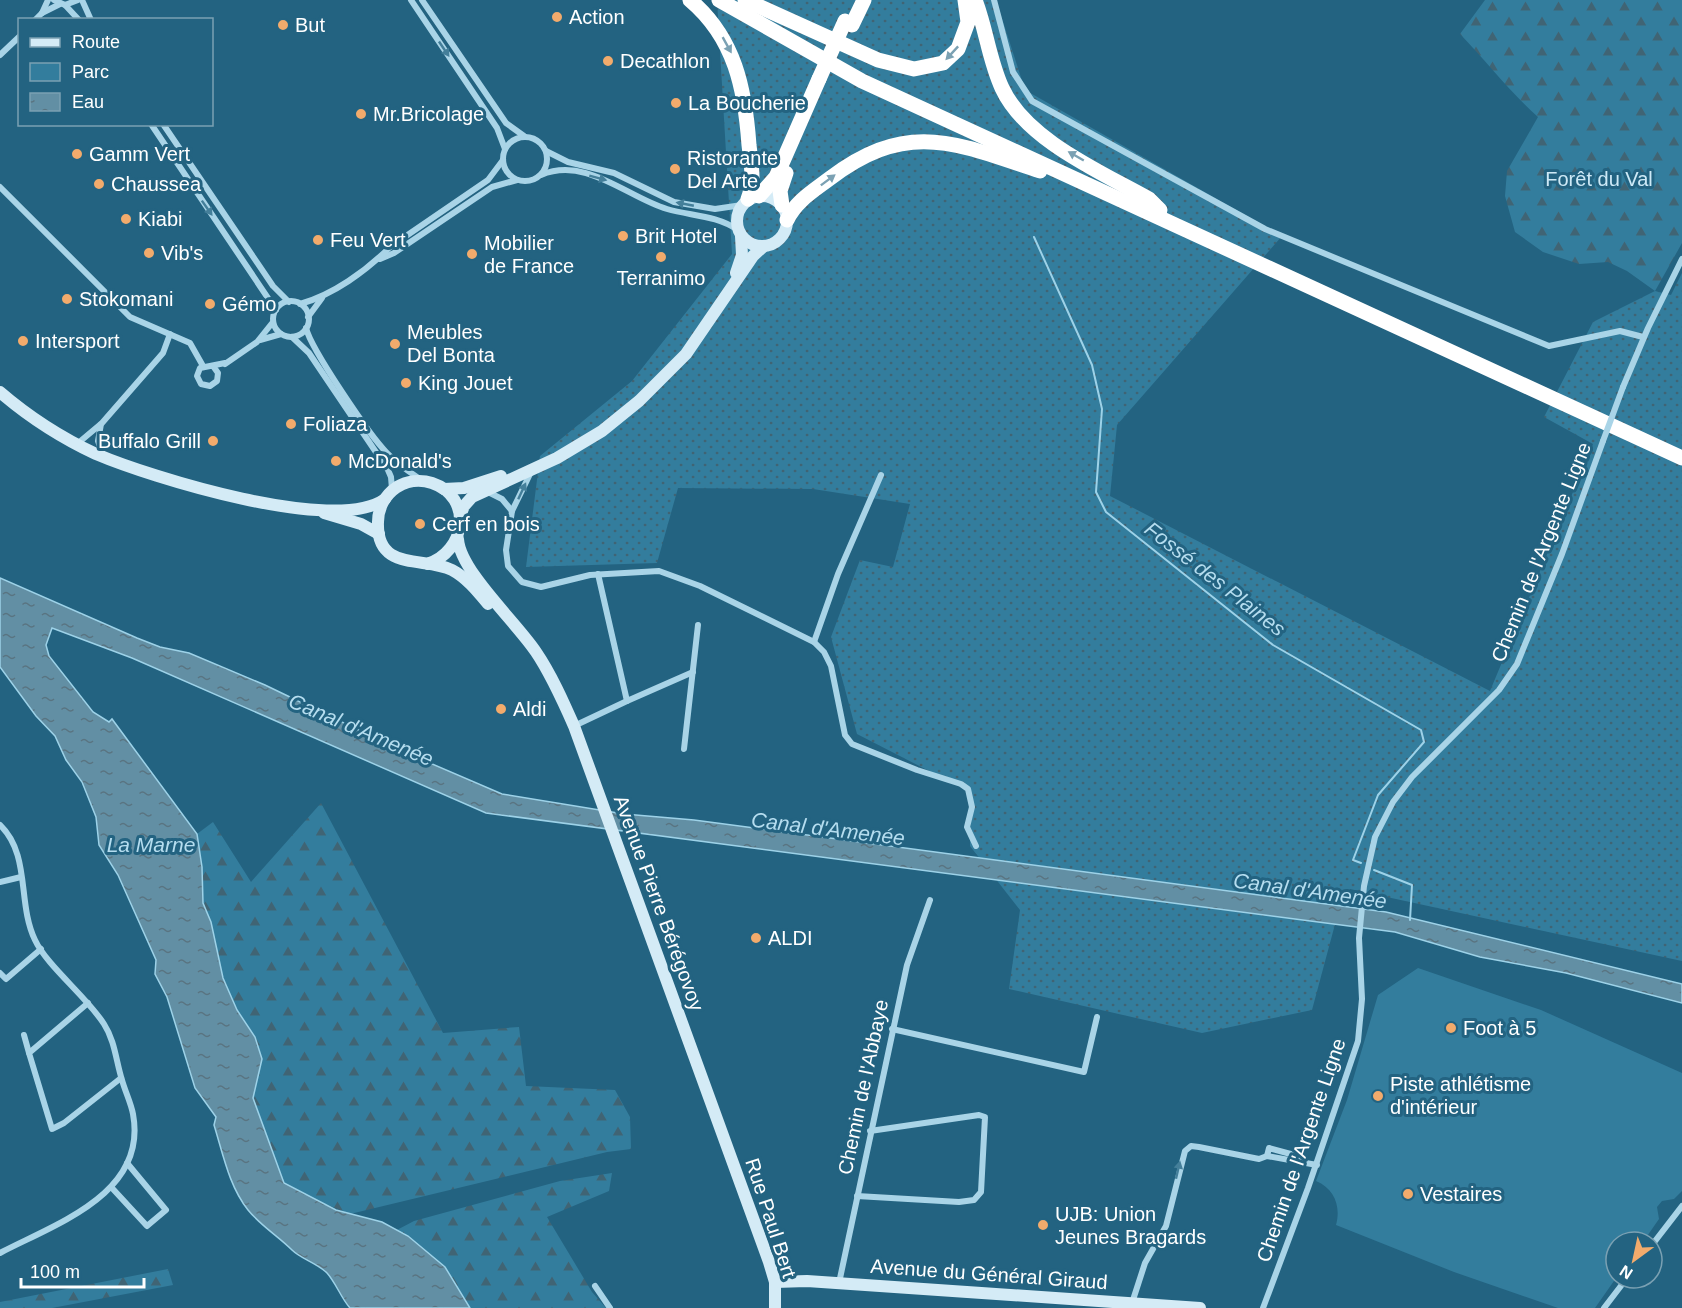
<svg xmlns="http://www.w3.org/2000/svg" width="1682" height="1308" viewBox="0 0 1682 1308" font-family="Arial,sans-serif">
	<style>
		.grass { fill: url(#grass-dots) }
		.forest { fill: url(#forest-firs) }
		.park { fill: #337d9d }
		.water { fill: url(#water-ripples); stroke: #9dd2e8; stroke-width: 1.5 }
		.lines { fill: none; stroke-linecap: round; stroke-linejoin: round }
		.stream { stroke: #9dd2e8; stroke-width: 2 }
		.street { stroke: #a9d4e7; stroke-width: 6 }
		.secondary { stroke: #d4ebf6; stroke-width: 12 }
		.highway { stroke: #fff; stroke-width: 15 }
		.street-bridge { stroke: #a9d4e7; stroke-width: 6 }
		.highway-bridge { stroke: #fff; stroke-width: 15 }
		.oneway { fill: #7ba1b3 }
		.oneway2 { fill: #447f9a }
		.poi-dot { fill: #f2ab6c; stroke: #236381; stroke-width: 2 }
		.labels { text-anchor: middle; stroke-width: 6; stroke-linejoin: round; paint-order: stroke }
		.poi-label { font-size: 20px; fill: #fff; stroke: #236381; text-anchor: start }
		.park-label { font-size: 20px; fill: #cde9f6; stroke: #236381 }
		.street-label { font-size: 20px; fill: #fff; stroke: #236381 }
		.water-label { font-size: 21px; font-style: italic; fill: #b5ddef; stroke: #236381 }
	</style>
	<defs>
		<pattern id="grass-dots" width="8" height="8" patternUnits="userSpaceOnUse" patternTransform="scale(1.5)"><rect width="8" height="8" fill="#337d9d"/><path d="M2 2h.1M6 6h.1" fill="none" stroke="#406474" stroke-width="1.8" stroke-linecap="round"/></pattern>
		<pattern id="forest-firs" width="22" height="20" patternUnits="userSpaceOnUse" patternTransform="scale(1.5)"><rect width="22" height="20" fill="#337d9d"/><path d="M5 1l3.5 6h-7zM16 11l3.5 6h-7z" fill="#406474"/></pattern>
		<pattern id="water-ripples" width="26" height="14" patternUnits="userSpaceOnUse" patternTransform="scale(1.5)"><rect width="26" height="14" fill="#628fa4"/><path d="M2 4q2-2 4 0t4 0M15 11q2-2 4 0t4 0" fill="none" stroke="#597481"/></pattern>
	</defs>
	<rect width="100%" height="100%" fill="#236381"/>
	<polygon class="grass" points="717,0 996,0 1025,90 1282,236 1117,425 1110,496 1490,691 1593,444 1544,417 1593,322 1655,291 1671,295 1682,273 1682,961 1350,889 1334,928 1312,1010 1202,1033 1009,989 1020,910 970,846 970,792 857,734 831,637 860,560 893,567 910,504 813,489 678,488 657,563 526,567 540,456 632,381 732,254"/>
	<g class="forest">
		<path d="M1485,0H1682V243L1655,291L1627,271L1608,262L1579,264L1543,252L1515,232L1505,196L1507,171L1538,117C1510,92 1486,61 1460,34Z"/>
		<polygon points="321,803 443,1033 519,1027 526,1086 615,1090 630,1117 631,1149 607,1152 350,1214 306,1196 284,1183 253,1098 262,1059 255,1037 237,1010 223,978 211,922 203,903 202,869 197,834 213,822 251,882"/>
		<polygon points="612,1173 609,1191 547,1217 592,1292 606,1308 470,1308 445,1268 432,1256 395,1231 414,1221 560,1181"/>
		<polygon points="168,1269 173,1285 52,1308 0,1308 0,1302"/>
	</g>
	<path class="park" d="M1418,968L1541,1010L1682,1073V1191L1674,1199L1662,1201L1657,1207L1659,1219L1643,1242H1616V1278L1595,1308H1558L1454,1272L1336,1225C1341,1207 1335,1189 1316,1181L1347,1100L1378,995Z"/>
	<path class="water" d="M0,578L137,638L160,647L189,653L265,685L402,751L502,794L624,814L694,820L1386,912L1682,984V1003L1566,973L1480,957L1395,932L486,813L132,658L52,628L46,645L49,656L93,712L109,722L112,719L197,834L202,867L203,903L211,922L223,978L237,1010L255,1037L262,1059L253,1098L284,1183L336,1210L382,1222L408,1236L445,1267L470,1308H350C341,1298 336,1283 327,1273C317,1263 301,1259 292,1250C278,1236 261,1226 248,1210C229,1186 223,1154 214,1125L216,1117L195,1088L167,997L155,974L156,960L118,875L99,845L96,817L82,782L66,760L55,736L36,716L0,667Z"/>
	<g class="lines">
		<g class="stream">
			<polyline points="1034,237 1092,365 1102,409 1096,492 1106,512 1273,645 1421,730 1424,742 1378,795 1353,860 1361,863"/>
			<polyline points="1374,870 1412,885 1410,920"/>
		</g>
		<g class="street">
			<polyline points="54,0 65,5 78,0"/>
			<polyline points="82,0 91,20"/>
			<polyline points="411,0 497,128 505,149"/>
			<polyline points="422,0 506,123 524,136"/>
			<polyline points="994,0 1013,72 1032,101 1265,229 1549,346 1620,331 1643,337"/>
			<polyline points="66,6 79,20"/>
			<polyline points="42,13 48,0"/>
			<polyline points="35,20 42,13 60,4"/>
			<polyline points="0,55 20,36"/>
			<polyline points="151,124 276,310"/>
			<polyline points="163,124 273,286 289,302"/>
			<circle cx="525" cy="159" r="22"/>
			<polyline points="546,151 568,162 614,173 674,202 715,209 742,205"/>
			<path d="M541,175C586,156 627,197 667,209C691,216 716,215 738,230"/>
			<polyline points="0,187 130,317 190,343 203,366"/>
			<polyline points="380,259 394,253 492,187 517,180"/>
			<circle cx="291" cy="319" r="18"/>
			<path d="M300,304C333,295 366,271 390,247L488,180L503,160"/>
			<polyline points="308,317 322,298"/>
			<path d="M306,328C311,349 370,436 387,453C397,464 408,471 420,479"/>
			<polyline points="292,337 309,353 388,470 391,477 392,489"/>
			<polyline points="260,340 281,334"/>
			<polyline points="225,364 257,342 273,322"/>
			<polyline points="213,366 218,373 217,381 210,386 201,384 197,376 200,368 225,363"/>
			<polyline points="1623,387 1648,328 1682,259"/>
			<polyline points="101,424 98,441 103,455"/>
			<polyline points="77,444 102,423 163,353 170,334"/>
			<polyline points="531,472 512,511 506,550 508,566 522,582 541,587 590,575 659,571 700,586 814,642 824,652 831,666 845,735 852,744 917,770 961,784 968,789 972,807 967,827 976,846"/>
			<polyline points="488,492 502,499 512,511"/>
			<polyline points="598,574 627,701 693,672"/>
			<polyline points="814,642 838,574 881,475"/>
			<polyline points="574,726 627,701"/>
			<polyline points="684,749 698,625"/>
			<path d="M0,825C31,855 17,903 35,940C47,966 87,997 104,1024C115,1041 116,1061 122,1080C125,1091 131,1103 133,1114C148,1194 55,1224 0,1253"/>
			<polyline points="0,882 21,877"/>
			<polyline points="0,973 6,979 41,949"/>
			<polyline points="88,1003 29,1053 52,1129 64,1123 121,1078"/>
			<polyline points="892,1029 1084,1072 1097,1017"/>
			<polyline points="24,1035 29,1053"/>
			<polyline points="1267,1156 1269,1148 1298,1156 1302,1162"/>
			<polyline points="112,1188 147,1226 166,1210 127,1163"/>
			<polyline points="857,1196 959,1202 974,1200 981,1192 985,1117 979,1115 870,1131"/>
			<polyline points="1652,1245 1682,1206"/>
			<polyline points="839,1283 907,965 930,900"/>
			<polyline points="595,1286 610,1308"/>
			<polyline points="1132,1303 1145,1263 1166,1226 1185,1151 1191,1146 1199,1147 1259,1159 1267,1156 1317,1165"/>
			<polyline points="1263,1308 1308,1188 1358,1041 1362,999 1359,938 1364,886 1375,837 1393,802 1412,777 1499,690 1517,664 1562,554 1603,441"/>
			<polyline points="1604,1308 1627,1278"/>
		</g>
		<g class="secondary">
			<circle cx="762" cy="221" r="25"/>
			<polyline points="736,273 742,255 741,236"/>
			<path d="M0,392C29,417 62,438 96,454C150,477 335,535 385,499"/>
			<polyline points="444,489 464,488 501,476"/>
			<polyline points="324,513 361,524 379,534"/>
			<polyline points="460,516 464,506 472,497 557,458 602,431 639,401 686,354 753,256 764,246"/>
			<path d="M458,539C460,571 517,623 536,652C551,674 563,701 574,726L769,1262L775,1282V1308"/>
			<path d="M427,564C466,552 474,497 432,483C420,479 407,481 397,487C385,495 378,508 378,522C376,573 426,556 452,570C467,578 478,592 488,604"/>
			<polyline points="775,1282 807,1281 1200,1308"/>
		</g>
		<g class="highway">
			<path d="M690,0C735,38 745,89 749,145C751,163 755,182 748,199"/>
			<polyline points="719,0 862,81 1682,458"/>
			<polyline points="745,0 878,60 914,69 943,63 958,49 968,22 965,0"/>
			<path d="M975,0C986,28 989,60 1002,88C1026,140 1101,172 1149,199L1160,210"/>
			<polyline points="852,25 864,0"/>
			<polyline points="759,196 776,177 819,79"/>
			<polyline points="782,205 780,191 786,173"/>
			<path d="M787,220C795,202 813,191 829,179C908,119 955,143 1040,171"/>
		</g>
		<polyline class="street-bridge" points="1603,441 1623,387"/>
		<polyline class="highway-bridge" points="819,79 845,21"/>
	</g>
	<defs><path id="oneway-solid" d="M-6-.8H1V-3.2L6.5 0L1 3.2V.8H-6Z" transform="scale(1.5)"/></defs>
	<g class="oneway">
		<use href="#oneway-solid" transform="translate(727 45) rotate(61)"/>
		<use href="#oneway-solid" transform="translate(952 53) rotate(133)"/>
		<use href="#oneway-solid" transform="translate(1076 156) rotate(-150)"/>
		<use href="#oneway-solid" transform="translate(828 180) rotate(-37)"/>
	</g>
	<g class="oneway2">
		<use href="#oneway-solid" transform="translate(444 49) rotate(56)"/>
		<use href="#oneway-solid" transform="translate(598 178) rotate(15)"/>
		<use href="#oneway-solid" transform="translate(685 204) rotate(-169)"/>
		<use href="#oneway-solid" transform="translate(207 208) rotate(55)"/>
		<use href="#oneway-solid" transform="translate(522 491) rotate(-65)"/>
		<use href="#oneway-solid" transform="translate(1178 1170) rotate(-77)"/>
	</g>
	<g class="poi-dot">
		<circle cx="557" cy="17" r="6"/>
		<circle cx="283" cy="25" r="6"/>
		<circle cx="608" cy="61" r="6"/>
		<circle cx="676" cy="103" r="6"/>
		<circle cx="361" cy="114" r="6"/>
		<circle cx="77" cy="154" r="6"/>
		<circle cx="675" cy="169" r="6"/>
		<circle cx="99" cy="184" r="6"/>
		<circle cx="126" cy="219" r="6"/>
		<circle cx="623" cy="236" r="6"/>
		<circle cx="318" cy="240" r="6"/>
		<circle cx="149" cy="253" r="6"/>
		<circle cx="472" cy="254" r="6"/>
		<circle cx="661" cy="257" r="6"/>
		<circle cx="67" cy="299" r="6"/>
		<circle cx="210" cy="304" r="6"/>
		<circle cx="23" cy="341" r="6"/>
		<circle cx="395" cy="344" r="6"/>
		<circle cx="406" cy="383" r="6"/>
		<circle cx="291" cy="424" r="6"/>
		<circle cx="213" cy="441" r="6"/>
		<circle cx="336" cy="461" r="6"/>
		<circle cx="420" cy="524" r="6"/>
		<circle cx="501" cy="709" r="6"/>
		<circle cx="756" cy="938" r="6"/>
		<circle cx="1451" cy="1028" r="6"/>
		<circle cx="1378" cy="1096" r="6"/>
		<circle cx="1408" cy="1194" r="6"/>
		<circle cx="1043" cy="1225" r="6"/>
	</g>
	<g class="labels">
		<g class="poi-label">
			<text x="569" y="24">Action</text>
			<text x="295" y="32">But</text>
			<text x="620" y="68">Decathlon</text>
			<text x="688" y="110">La Boucherie</text>
			<text x="373" y="121">Mr.Bricolage</text>
			<text x="89" y="161">Gamm Vert</text>
			<text x="687" y="165">Ristorante<tspan x="687" dy="23">Del Arte</tspan></text>
			<text x="111" y="191">Chaussea</text>
			<text x="138" y="226">Kiabi</text>
			<text x="635" y="243">Brit Hotel</text>
			<text x="330" y="247">Feu Vert</text>
			<text x="484" y="250">Mobilier<tspan x="484" dy="23">de France</tspan></text>
			<text x="161" y="260">Vib's</text>
			<text x="661" y="285" text-anchor="middle">Terranimo</text>
			<text x="79" y="306">Stokomani</text>
			<text x="222" y="311">Gémo</text>
			<text x="407" y="339">Meubles<tspan x="407" dy="23">Del Bonta</tspan></text>
			<text x="35" y="348">Intersport</text>
			<text x="418" y="390">King Jouet</text>
			<text x="303" y="431">Foliaza</text>
			<text x="201" y="448" text-anchor="end">Buffalo Grill</text>
			<text x="348" y="468">McDonald's</text>
			<text x="432" y="531">Cerf en bois</text>
			<text x="513" y="716">Aldi</text>
			<text x="768" y="945">ALDI</text>
			<text x="1463" y="1035">Foot à 5</text>
			<text x="1390" y="1091">Piste athlétisme<tspan x="1390" dy="23">d'intérieur</tspan></text>
			<text x="1420" y="1201">Vestaires</text>
			<text x="1055" y="1221">UJB: Union<tspan x="1055" dy="23">Jeunes Bragards</tspan></text>
		</g>
		<g class="park-label">
			<text x="1599" y="186">Forêt du Val</text>
		</g>
		<g class="street-label">
			<text transform="translate(1541 552) rotate(-68)" y="7">Chemin de l'Argente Ligne</text>
			<text transform="translate(659 903) rotate(70)" y="7">Avenue Pierre Bérégovoy</text>
			<text transform="translate(863 1087) rotate(-78)" y="7">Chemin de l'Abbaye</text>
			<text transform="translate(1301 1150) rotate(-71)" y="7">Chemin de l'Argente Ligne</text>
			<text transform="translate(771 1218) rotate(72)" y="7">Rue Paul Bert</text>
			<text transform="translate(989 1274) rotate(4)" y="7">Avenue du Général Giraud</text>
		</g>
		<g class="water-label">
			<text transform="translate(1215 579) rotate(38)" y="7">Fossé des Plaines</text>
			<text transform="translate(361 730) rotate(23)" y="7">Canal d'Amenée</text>
			<text transform="translate(828 829) rotate(7)" y="7">Canal d'Amenée</text>
			<text x="151" y="852">La Marne</text>
			<text transform="translate(1310 891) rotate(8)" y="7">Canal d'Amenée</text>
		</g>
	</g>
	<rect x="18" y="18" width="195" height="108" fill="#236381" stroke="#7ba1b3" stroke-width="1.5"/>
	<rect x="30" y="38" width="30" height="9" fill="#d4ebf6" stroke="#7ba1b3" stroke-width="1.5"/>
	<text x="72" y="48" font-size="18" fill="#ffffff">Route</text>
	<rect x="30" y="63" width="30" height="18" fill="#337d9d" stroke="#7ba1b3" stroke-width="1.5"/>
	<text x="72" y="78" font-size="18" fill="#ffffff">Parc</text>
	<rect x="30" y="93" width="30" height="18" fill="url(#water-ripples)" stroke="#7ba1b3" stroke-width="1.5"/>
	<text x="72" y="108" font-size="18" fill="#ffffff">Eau</text>
	<g transform="translate(1634 1260) rotate(213)"><circle r="28" fill="#236381" stroke="#7ba1b3" stroke-width="1.5"/>
	<path d="M0-4.5L10 22L0 15L-10 22Z" fill="#f2ab6c"/>
	<text y="-9" font-size="16" font-weight="bold" text-anchor="middle" fill="#ffffff">N</text>
	</g>
	<path d="M21 1278v9h123v-9" fill="none" stroke="#ffffff" stroke-width="3"/>
	<text x="30" y="1278" font-size="18" fill="#ffffff" stroke="#236381" stroke-width="4.5" paint-order="stroke">100 m</text>
</svg>
